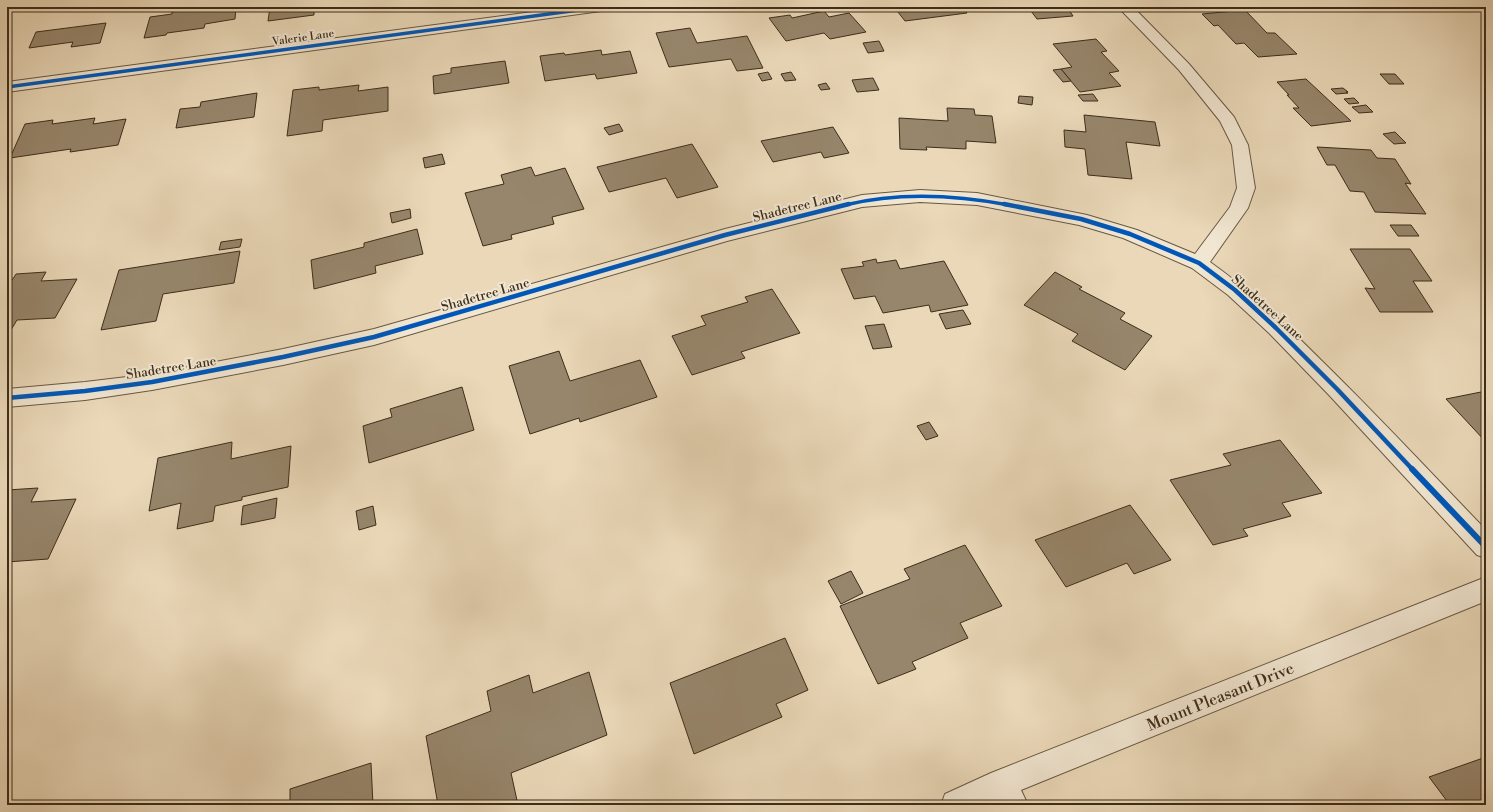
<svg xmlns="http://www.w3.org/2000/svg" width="1493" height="812" viewBox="0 0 1493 812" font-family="'Libre Bodoni',serif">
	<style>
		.building { fill: #97866c; stroke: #3d2d1a }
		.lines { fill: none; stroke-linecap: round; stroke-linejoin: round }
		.street-casing { stroke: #685842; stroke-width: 2 }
		.street { fill: #f1e6d1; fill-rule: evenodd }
		.cycleway-far2-casing { stroke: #f1e6d1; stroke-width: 5.5 }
		.cycleway-far1-casing { stroke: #f1e6d1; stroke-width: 7 }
		.cycleway-casing { stroke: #f1e6d1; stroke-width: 8 }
		.cycleway-far2 { stroke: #0057b8; stroke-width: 3.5 }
		.cycleway-far1 { stroke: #0057b8; stroke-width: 4.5 }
		.cycleway { stroke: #0057b8; stroke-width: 6 }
		.labels { text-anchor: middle; stroke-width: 4; stroke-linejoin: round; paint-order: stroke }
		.far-street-label { font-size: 11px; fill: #3d2d1a; stroke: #f1e6d1 }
		.street-label { font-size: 13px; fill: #3d2d1a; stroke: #f1e6d1 }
		.near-street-label { font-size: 16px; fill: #3d2d1a; stroke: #f1e6d1 }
	</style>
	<rect width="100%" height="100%" fill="#ead8b8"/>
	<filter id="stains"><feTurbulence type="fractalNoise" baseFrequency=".005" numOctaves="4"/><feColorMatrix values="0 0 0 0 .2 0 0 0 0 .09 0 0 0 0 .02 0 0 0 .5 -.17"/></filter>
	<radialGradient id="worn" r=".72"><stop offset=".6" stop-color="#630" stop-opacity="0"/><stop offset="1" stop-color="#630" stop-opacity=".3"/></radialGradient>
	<g class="building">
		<polygon points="194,7 236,7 235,19 205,24 204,28 167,33 166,35 144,38 150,17 172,14 172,12 194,9"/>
		<polygon points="270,7 346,7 314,11 314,15 268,21"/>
		<polygon points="894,7 962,7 967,13 905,21"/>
		<polygon points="1028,7 1067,7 1073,16 1037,19"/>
		<polygon points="1245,10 1267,33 1275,33 1297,54 1258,57 1244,43 1236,44 1218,25 1214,26 1202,14"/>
		<polygon points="824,11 829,17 849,13 866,32 830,39 824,33 786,41 769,18 790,15 792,18"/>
		<polygon points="106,23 100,43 71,47 73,42 29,48 36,32"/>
		<polygon points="690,28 697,43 747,36 763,68 737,71 731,59 669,67 656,33"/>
		<polygon points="1096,39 1107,51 1101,52 1119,71 1109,73 1121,86 1080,92 1061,69 1072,67 1053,44"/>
		<polygon points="879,41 884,51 868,53 863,43"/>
		<polygon points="601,50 602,55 630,51 637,73 597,79 595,74 545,81 540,56 564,53 565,55"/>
		<polygon points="505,61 509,83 434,94 433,76 451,73 451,68"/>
		<polygon points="1061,69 1071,81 1063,82 1053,70"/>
		<polygon points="768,72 772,79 762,81 758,74"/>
		<polygon points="791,72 796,80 785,81 781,74"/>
		<polygon points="1380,74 1395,74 1404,84 1389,84"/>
		<polygon points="873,78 879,90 857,92 852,80"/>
		<polygon points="1306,79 1351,121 1311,126 1293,108 1299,108 1287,95 1289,95 1277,82"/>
		<polygon points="826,83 830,89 821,90 818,85"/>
		<polygon points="359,85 358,91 388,87 388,111 323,120 322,131 287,136 293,90 319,87 319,90"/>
		<polygon points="1343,88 1348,92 1346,92 1348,93 1336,94 1331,89"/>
		<polygon points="257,93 254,117 176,128 180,109 200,107 201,102"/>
		<polygon points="1093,94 1098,101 1083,101 1078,95"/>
		<polygon points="1019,96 1033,97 1032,105 1018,103"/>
		<polygon points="1354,98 1359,103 1349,104 1344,99"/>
		<polygon points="1366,105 1373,112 1359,113 1352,107"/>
		<polygon points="947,108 974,109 975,115 992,116 996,143 966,141 966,149 926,147 927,150 900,149 899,118 948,121"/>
		<polygon points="1084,115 1155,122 1160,146 1126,142 1132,179 1088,175 1085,149 1065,147 1064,130 1086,132"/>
		<polygon points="95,118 93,124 126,119 118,145 70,152 71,149 10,158 25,124 53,120 52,124"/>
		<polygon points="619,124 623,131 609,135 604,128"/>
		<polygon points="833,127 849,153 824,158 821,152 773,162 761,141"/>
		<polygon points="1395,132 1406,143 1394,144 1383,134"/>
		<polygon points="692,144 718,187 677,198 666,178 609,192 597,167"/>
		<polygon points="1317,147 1371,150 1377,158 1395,159 1411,184 1405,183 1426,214 1375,212 1364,192 1350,191 1335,165 1327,165"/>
		<polygon points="442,154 445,164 425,168 423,158"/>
		<polygon points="531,167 535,176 565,168 584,209 552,217 554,224 511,235 512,239 483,246 465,193 504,184 501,175"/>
		<polygon points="410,209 411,218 392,223 390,213"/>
		<polygon points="1390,225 1411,225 1419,236 1398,236"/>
		<polygon points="417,229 423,254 375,266 376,273 314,289 311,260 364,247 364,243"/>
		<polygon points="242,239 240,247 219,250 221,242"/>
		<polygon points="1350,249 1410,249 1432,281 1413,281 1433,312 1380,312 1365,288 1375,289"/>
		<polygon points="240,251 234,283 163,294 156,321 101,330 119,270"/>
		<polygon points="876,259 877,263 896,260 900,269 944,261 968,305 931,312 929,305 883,313 875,296 854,299 841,269 864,266 862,262"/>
		<polygon points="46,272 41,281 77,279 55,318 17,320 11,330 7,330 7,288 16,274"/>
		<polygon points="1055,272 1082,287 1079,289 1125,313 1120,319 1152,336 1125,370 1072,341 1078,334 1024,305"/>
		<polygon points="772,289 800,333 741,352 745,358 692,375 672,336 706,325 701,316 748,302 745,297"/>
		<polygon points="963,310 971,324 946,329 939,314"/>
		<polygon points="884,324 892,347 873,349 865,326"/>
		<polygon points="559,351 570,381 640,360 657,397 580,422 579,418 530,434 509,366"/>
		<polygon points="462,387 474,430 369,463 363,426 392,417 390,409"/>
		<polygon points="1486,391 1486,442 1446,399"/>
		<polygon points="929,422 938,436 926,440 917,426"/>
		<polygon points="1280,440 1322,493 1282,503 1291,516 1243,529 1248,536 1213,545 1170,480 1231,465 1223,454"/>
		<polygon points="232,442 231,459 291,446 288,487 242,497 242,500 215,506 213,521 177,529 181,503 149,511 158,458"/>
		<polygon points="38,488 31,502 76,499 48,559 7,562 7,490"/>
		<polygon points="277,498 275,518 241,525 243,506"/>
		<polygon points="1130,505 1171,560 1134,574 1127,563 1066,587 1035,540"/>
		<polygon points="373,506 376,525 359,530 356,511"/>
		<polygon points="965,545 1002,606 960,623 968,638 912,662 916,669 878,684 840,606 910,579 904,569"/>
		<polygon points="851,571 863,593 841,604 828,581"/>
		<polygon points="785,638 808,690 776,704 782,717 694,754 670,683"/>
		<polygon points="589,672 607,735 511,773 518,805 438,805 426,736 491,711 487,691 529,675 533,693"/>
		<polygon points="1486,757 1486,805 1450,805 1429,777"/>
		<polygon points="371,763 373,805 290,805 290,789"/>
	</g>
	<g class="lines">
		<g class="street-casing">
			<g id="street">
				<polygon points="570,7 608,7 606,10 601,11 7,92 7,82"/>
				<path d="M1118,7H1133L1189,64L1234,117L1248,145L1255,188L1248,208L1210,262C1252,292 1287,326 1323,362C1379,417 1432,474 1486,530V558L1477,555L1329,395L1269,333L1228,295L1192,268L1123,238L1079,225L977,205L920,202L862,207L727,241L374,345L283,365L152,390L85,400L7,407V389L85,382L152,374L283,349L374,329L725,229L862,195L920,190L977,193L1087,215L1137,230L1195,254L1230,207L1237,188L1232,145L1220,121L1179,70Z"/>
				<polygon points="1486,577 1486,601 1021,790 1028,805 997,805 995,802 988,805 941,805 945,794 991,773"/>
			</g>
		</g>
		<use href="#street" class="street"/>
		<g class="cycleway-far2-casing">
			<g id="cycleway-far2">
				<polyline points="7,87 601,7"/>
				<path d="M845,205C898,192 956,195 1009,205"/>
			</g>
		</g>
		<g class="cycleway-far1-casing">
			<g id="cycleway-far1">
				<polyline points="1004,204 1081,219 1130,234 1199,263 1235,290 1276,328 1337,389 1413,470"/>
				<polyline points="7,398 85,391 152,382 283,357 374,337 725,235 849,204"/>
			</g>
		</g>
		<g class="cycleway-casing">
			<polyline id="cycleway" points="1412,469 1486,547"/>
		</g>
		<use href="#cycleway-far2" class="cycleway-far2"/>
		<use href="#cycleway-far1" class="cycleway-far1"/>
		<use href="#cycleway" class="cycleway"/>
	</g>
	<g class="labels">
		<g class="far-street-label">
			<text transform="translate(303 37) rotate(-8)" y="4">Valerie Lane</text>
		</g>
		<g class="street-label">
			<text transform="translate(797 206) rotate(-14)" y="5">Shadetree Lane</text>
			<text transform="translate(485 294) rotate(-16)" y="5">Shadetree Lane</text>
			<text transform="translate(1268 307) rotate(42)" y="5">Shadetree Lane</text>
			<text transform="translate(171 367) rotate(-9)" y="5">Shadetree Lane</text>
		</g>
		<g class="near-street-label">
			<text transform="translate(1220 696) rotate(-22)" y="6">Mount Pleasant Drive</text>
		</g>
	</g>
	<rect width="1493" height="812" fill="none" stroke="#ead8b8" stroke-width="24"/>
	<rect x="8" y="8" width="1477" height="796" fill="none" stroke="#3d2d1a" stroke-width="2"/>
	<rect x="12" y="12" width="1469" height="788" fill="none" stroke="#3d2d1a"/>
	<rect width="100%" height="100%" filter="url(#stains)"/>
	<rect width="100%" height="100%" fill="url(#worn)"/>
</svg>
